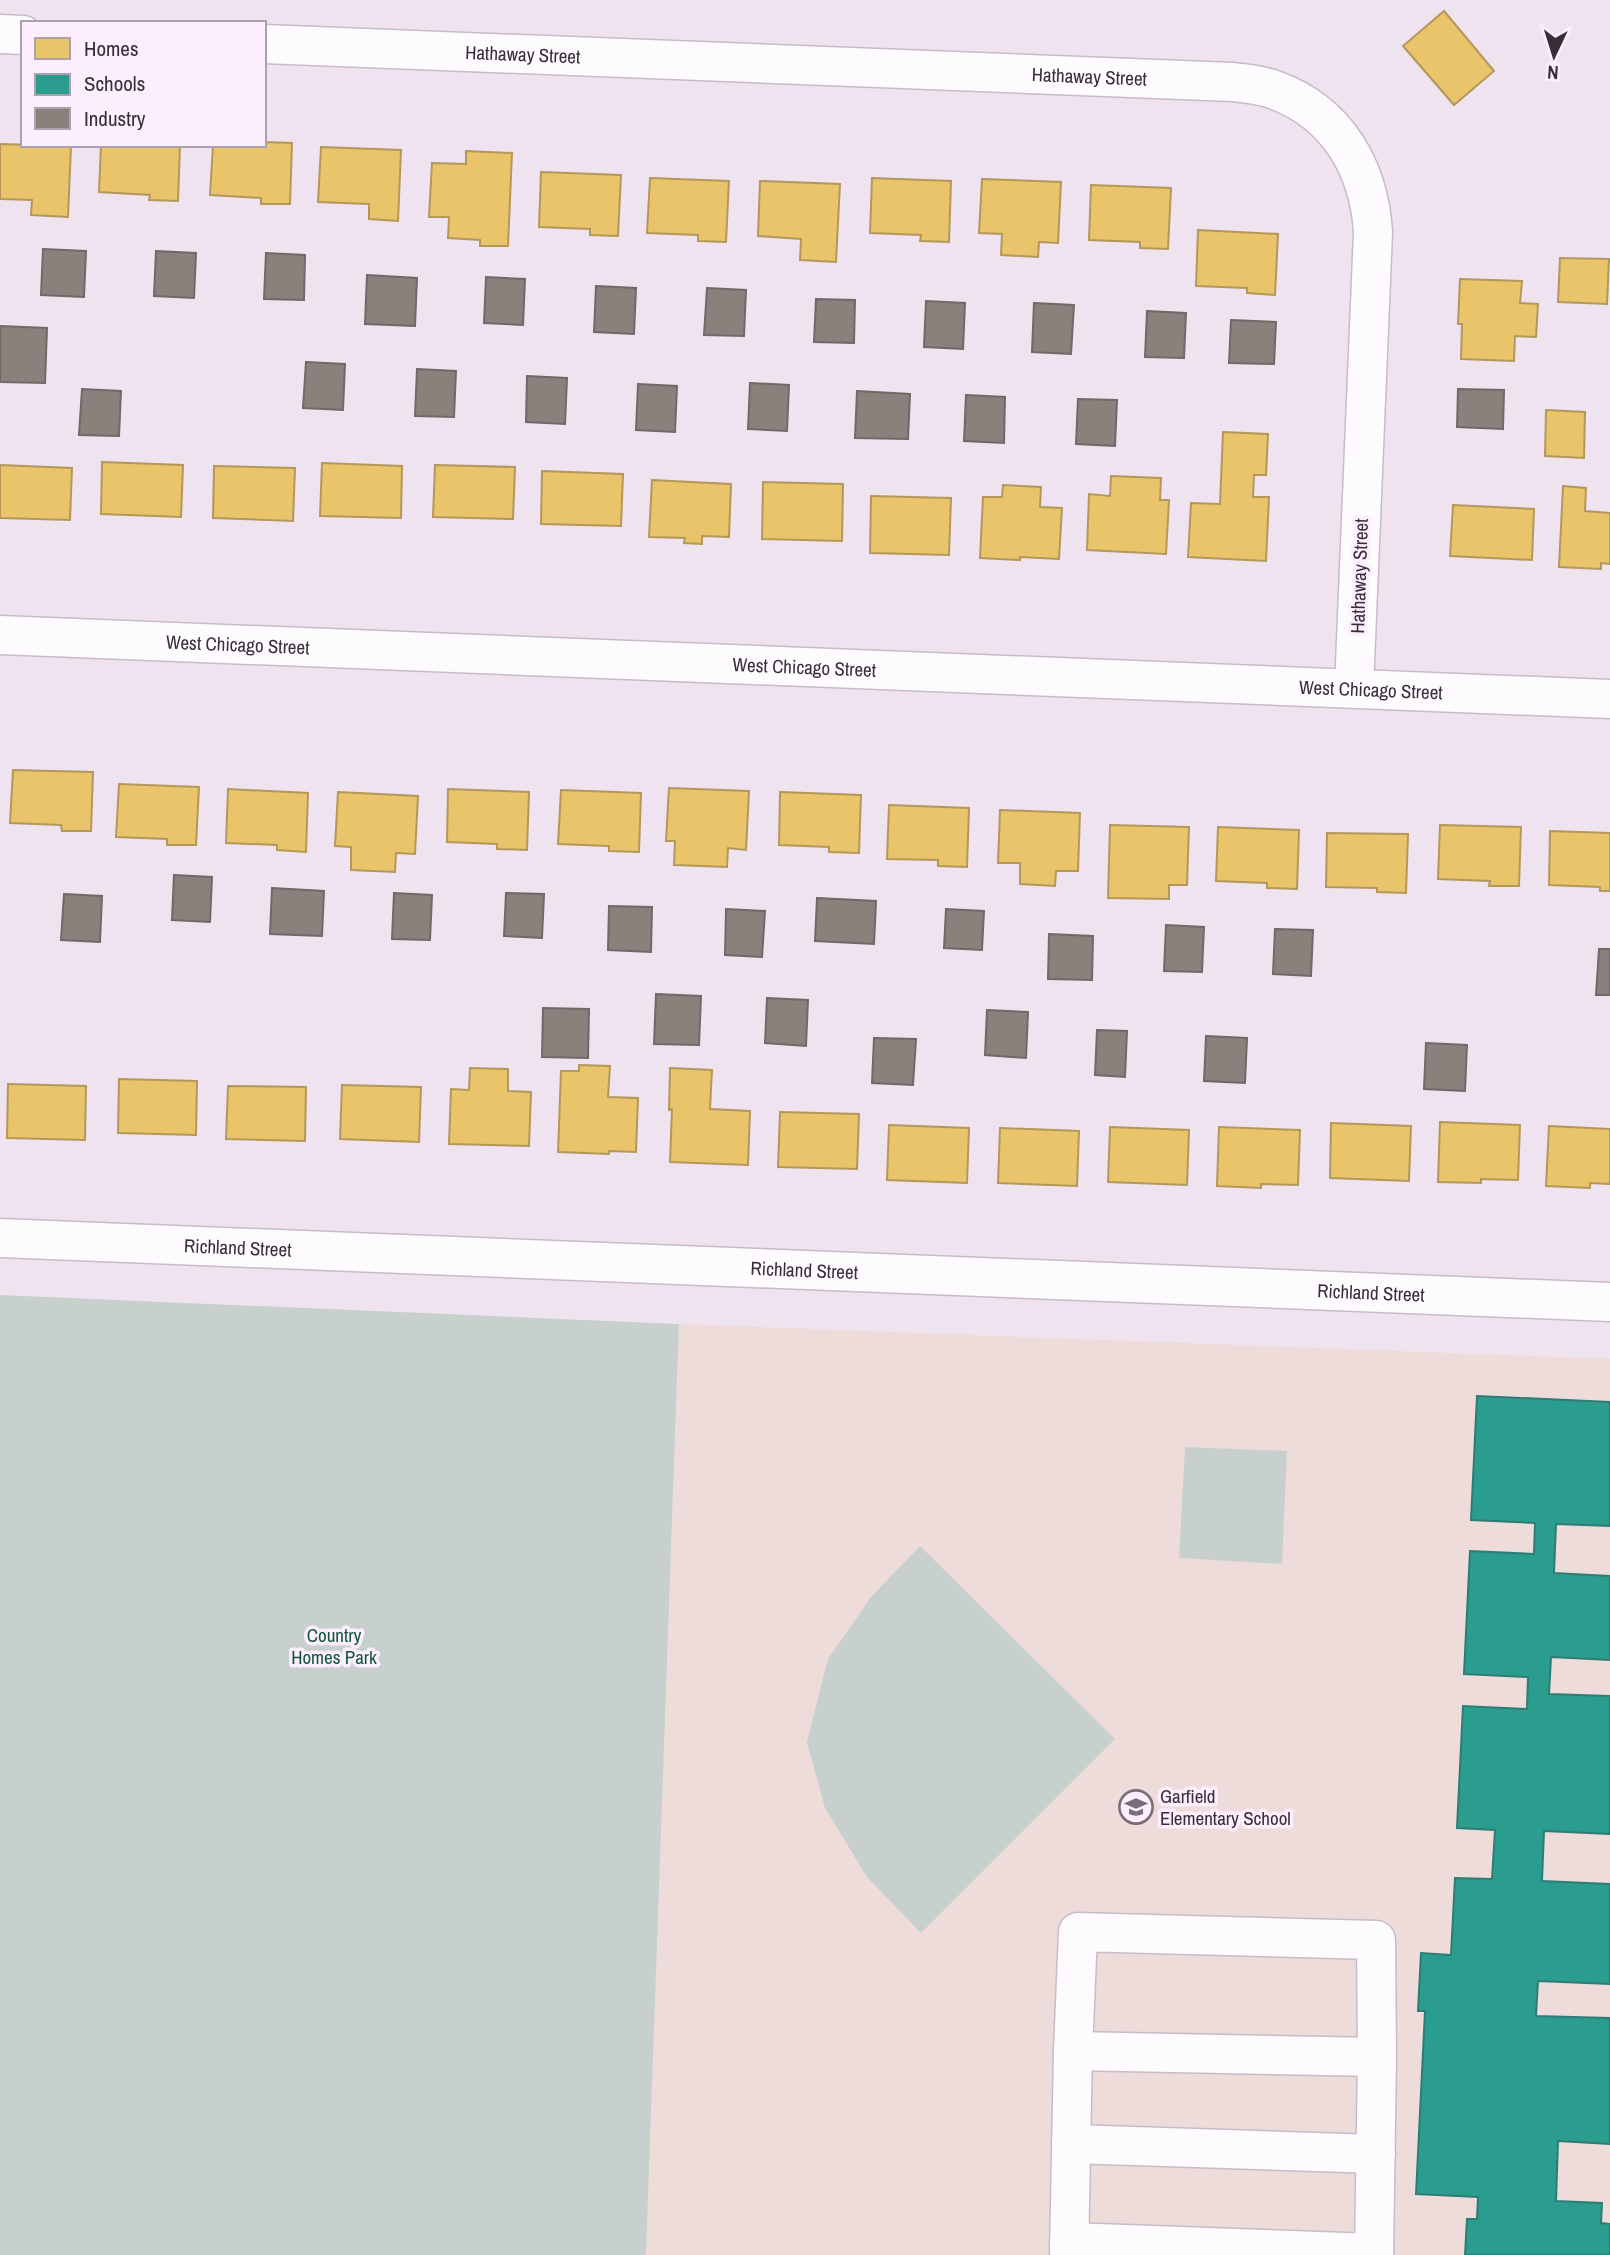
<svg xmlns="http://www.w3.org/2000/svg" width="1610" height="2255" viewBox="0 0 1610 2255" font-family="'Archivo Narrow',sans-serif">
	<style>
		.education { fill: #eedcdb }
		.green { fill: #c8d0ce }
		.homes { fill: #e9c46a; stroke: #b4975b; stroke-width: 2 }
		.schools { fill: #2a9d8f; stroke: #2e7c75; stroke-width: 2 }
		.industry { fill: #8a817c; stroke: #716868; stroke-width: 2 }
		.lines { fill: none; stroke-linecap: round; stroke-linejoin: round }
		.minor-casing { stroke: #c6bcc7; stroke-width: 41 }
		.minor { stroke: #fdfbfd; stroke-width: 38 }
		.labels { text-anchor: middle; stroke-width: 7; stroke-linejoin: round; paint-order: stroke }
		.street-label { font-size: 19px; fill: #372e38; stroke: #fceefd }
		.park-label { font-size: 19px; fill: #0f563a; stroke: #fceefd }
		.poi-label { font-size: 19px; fill: #372e38; stroke: #fceefd; text-anchor: start }
	</style>
	<rect width="100%" height="100%" fill="#f0e3f0"/>
	<polygon class="education" points="679,1324 1610,1359 1610,2255 646,2255"/>
	<g class="green">
		<polygon points="0,1295 679,1324 646,2255 0,2255"/>
		<polygon points="1185,1447 1287,1451 1282,1564 1179,1558"/>
		<polygon points="920,1546 1115,1739 921,1933 867,1877 825,1808 807,1742 828,1659 871,1597"/>
	</g>
	<g class="homes">
		<polygon points="1444,11 1494,71 1454,105 1403,46"/>
		<polygon points="264,142 292,143 290,204 261,204 261,198 210,195 213,145 264,145"/>
		<polygon points="0,144 71,146 68,217 31,215 32,200 0,199"/>
		<polygon points="101,145 180,145 178,201 149,200 150,195 99,192"/>
		<polygon points="321,147 401,150 398,221 369,219 369,204 318,202"/>
		<polygon points="466,151 512,153 508,246 480,246 480,240 448,238 449,217 429,217 432,163 466,164"/>
		<polygon points="541,172 621,175 618,236 590,235 590,229 539,227"/>
		<polygon points="650,178 729,181 726,242 698,241 698,235 647,233"/>
		<polygon points="872,178 951,181 949,242 920,241 921,235 870,233"/>
		<polygon points="982,179 1061,182 1058,243 1039,242 1038,257 1001,255 1002,234 979,233"/>
		<polygon points="760,181 840,184 836,262 800,260 801,239 758,236"/>
		<polygon points="1091,185 1171,188 1168,249 1140,248 1140,242 1089,240"/>
		<polygon points="1198,230 1278,234 1275,295 1247,293 1247,288 1196,286"/>
		<polygon points="1560,258 1609,259 1607,304 1558,302"/>
		<polygon points="1460,279 1522,281 1520,303 1538,304 1536,337 1515,336 1514,361 1461,359 1462,324 1458,324"/>
		<polygon points="1546,410 1585,412 1584,458 1545,456"/>
		<polygon points="1223,432 1268,434 1266,475 1254,475 1253,497 1269,497 1266,561 1188,557 1191,503 1220,504"/>
		<polygon points="102,462 183,465 181,517 101,514"/>
		<polygon points="322,463 402,466 401,518 320,516"/>
		<polygon points="0,465 72,468 70,520 0,518"/>
		<polygon points="435,465 515,467 513,519 433,517"/>
		<polygon points="214,466 295,468 293,521 213,518"/>
		<polygon points="542,471 623,474 621,526 541,524"/>
		<polygon points="1111,476 1161,478 1160,500 1169,500 1166,554 1087,550 1089,494 1110,496"/>
		<polygon points="652,480 731,484 729,537 702,536 702,544 684,543 685,538 649,537"/>
		<polygon points="763,482 843,484 842,541 762,539"/>
		<polygon points="1003,485 1041,487 1040,507 1062,508 1059,559 1020,557 1020,560 980,558 983,497 1002,497"/>
		<polygon points="1563,486 1586,488 1585,511 1610,513 1610,564 1601,563 1601,569 1559,567"/>
		<polygon points="871,496 951,498 949,555 870,553"/>
		<polygon points="1453,505 1534,509 1532,560 1450,556"/>
		<polygon points="13,770 93,772 91,831 62,831 61,825 10,823"/>
		<polygon points="119,784 199,787 196,845 167,845 167,839 116,837"/>
		<polygon points="669,788 749,791 746,850 728,848 727,867 674,865 675,841 666,841"/>
		<polygon points="228,789 308,793 306,852 277,850 277,845 226,843"/>
		<polygon points="448,789 529,792 527,850 497,849 497,844 447,842"/>
		<polygon points="561,790 641,793 639,852 609,851 609,846 558,844"/>
		<polygon points="338,792 418,796 415,854 396,853 395,872 351,870 351,847 335,846"/>
		<polygon points="780,792 861,795 859,853 829,852 829,847 779,845"/>
		<polygon points="889,805 969,808 967,867 938,866 938,860 887,859"/>
		<polygon points="1000,810 1080,813 1078,871 1056,871 1055,886 1020,884 1020,863 998,863"/>
		<polygon points="1110,825 1189,827 1187,885 1169,885 1169,899 1108,898"/>
		<polygon points="1440,825 1521,827 1519,886 1489,886 1490,881 1438,879"/>
		<polygon points="1218,827 1299,830 1297,889 1267,888 1267,883 1216,881"/>
		<polygon points="1550,831 1610,833 1610,891 1600,891 1600,887 1549,885"/>
		<polygon points="1327,833 1408,834 1406,893 1377,892 1377,888 1326,887"/>
		<polygon points="579,1065 610,1066 608,1097 638,1098 636,1152 609,1151 609,1154 558,1152 561,1071 579,1071"/>
		<polygon points="470,1068 508,1069 508,1091 531,1092 529,1146 449,1144 451,1089 469,1090"/>
		<polygon points="670,1068 712,1070 710,1109 750,1111 748,1165 670,1162 672,1109 669,1110"/>
		<polygon points="119,1079 197,1081 196,1135 118,1133"/>
		<polygon points="8,1084 86,1086 85,1140 7,1138"/>
		<polygon points="342,1085 421,1087 419,1142 340,1139"/>
		<polygon points="228,1086 306,1087 305,1141 226,1139"/>
		<polygon points="780,1112 859,1114 857,1169 778,1167"/>
		<polygon points="1440,1122 1520,1125 1518,1180 1481,1179 1481,1183 1438,1182"/>
		<polygon points="1331,1123 1411,1126 1409,1181 1330,1178"/>
		<polygon points="889,1125 969,1128 967,1183 887,1180"/>
		<polygon points="1549,1126 1610,1129 1610,1184 1590,1183 1590,1188 1546,1186"/>
		<polygon points="1110,1127 1189,1130 1187,1185 1108,1182"/>
		<polygon points="1219,1127 1300,1130 1298,1185 1261,1184 1261,1188 1217,1186"/>
		<polygon points="1000,1128 1079,1131 1077,1186 998,1183"/>
	</g>
	<polygon class="schools" points="1477,1396 1610,1402 1610,1526 1556,1524 1554,1573 1610,1576 1610,1660 1551,1657 1549,1694 1610,1696 1610,1834 1544,1831 1542,1881 1610,1884 1610,1984 1538,1981 1536,2016 1610,2018 1610,2144 1558,2141 1556,2201 1602,2203 1601,2223 1610,2224 1610,2255 1465,2255 1467,2219 1477,2219 1478,2197 1416,2194 1425,2011 1418,2011 1421,1953 1451,1955 1455,1878 1492,1879 1495,1830 1457,1828 1463,1706 1527,1709 1528,1677 1464,1674 1470,1551 1534,1554 1535,1523 1471,1520"/>
	<g class="industry">
		<polygon points="43,249 86,251 84,297 41,295"/>
		<polygon points="156,251 196,253 194,298 154,296"/>
		<polygon points="266,253 305,255 304,300 264,299"/>
		<polygon points="367,275 417,278 415,326 365,324"/>
		<polygon points="486,277 525,279 523,325 484,323"/>
		<polygon points="596,286 636,288 634,334 594,332"/>
		<polygon points="707,288 746,290 744,336 704,335"/>
		<polygon points="816,299 855,300 854,343 814,342"/>
		<polygon points="926,301 965,303 963,349 924,347"/>
		<polygon points="1034,303 1074,305 1071,354 1032,352"/>
		<polygon points="1147,311 1186,313 1184,358 1145,357"/>
		<polygon points="1231,320 1276,322 1274,364 1229,363"/>
		<polygon points="0,326 47,328 45,383 0,382"/>
		<polygon points="306,362 345,364 343,410 303,408"/>
		<polygon points="417,369 456,371 454,417 415,416"/>
		<polygon points="527,376 567,378 565,424 526,422"/>
		<polygon points="750,383 789,385 787,431 748,429"/>
		<polygon points="638,384 677,386 675,432 636,430"/>
		<polygon points="82,389 121,391 119,436 79,435"/>
		<polygon points="1458,389 1504,390 1503,429 1457,427"/>
		<polygon points="857,391 910,394 908,439 855,438"/>
		<polygon points="966,395 1005,397 1004,443 964,441"/>
		<polygon points="1078,399 1117,400 1115,446 1076,444"/>
		<polygon points="174,875 212,877 210,922 172,920"/>
		<polygon points="272,888 324,891 322,936 270,934"/>
		<polygon points="394,893 432,895 430,940 392,939"/>
		<polygon points="506,893 544,894 542,938 504,936"/>
		<polygon points="64,894 102,896 100,942 61,940"/>
		<polygon points="817,898 876,901 874,944 815,941"/>
		<polygon points="609,906 652,907 651,952 608,950"/>
		<polygon points="726,909 765,911 762,957 725,955"/>
		<polygon points="946,909 984,911 982,950 944,948"/>
		<polygon points="1166,925 1204,927 1202,972 1164,971"/>
		<polygon points="1275,929 1313,930 1311,976 1273,974"/>
		<polygon points="1049,934 1093,936 1092,980 1048,979"/>
		<polygon points="1599,949 1610,949 1610,995 1596,995"/>
		<polygon points="656,994 701,996 699,1045 654,1044"/>
		<polygon points="767,998 808,1000 806,1046 765,1043"/>
		<polygon points="543,1008 589,1009 588,1058 542,1057"/>
		<polygon points="987,1010 1028,1012 1026,1058 985,1055"/>
		<polygon points="1097,1030 1127,1031 1125,1077 1095,1075"/>
		<polygon points="1206,1036 1247,1038 1245,1083 1204,1081"/>
		<polygon points="874,1038 916,1039 913,1085 872,1083"/>
		<polygon points="1426,1043 1467,1045 1465,1091 1424,1089"/>
	</g>
	<g class="lines">
		<g class="minor-casing">
			<g id="minor">
				<polyline points="0,34 23,35"/>
				<path id="s1" d="M264,44L1233,82C1247,84 1263,85 1275,90C1338,113 1369,169 1373,232L1354,688"/>
				<path id="s2" d="M0,635L1610,699"/>
				<path id="s3" d="M0,1238L1610,1302"/>
				<polyline points="1073,2051 1377,2057"/>
				<polyline points="1071,2144 1376,2154"/>
				<polyline points="1069,2242 1374,2253"/>
				<polyline points="1069,2255 1073,2051 1078,1932 1376,1940 1377,2057 1374,2255"/>
			</g>
		</g>
		<use href="#minor" class="minor"/>
	</g>
	<defs>
		<g id="school-ring" transform="scale(1.75)"><circle r="9.5" fill="#fceefd" stroke="#786d78" stroke-width="1.5"/><path d="M0-5L7-2L0 1L-7-2ZM-4 1L0 2.5L4 1V4Q0 6-4 4Z" fill="#786d78"/></g>
	</defs>
	<g fill-rule="evenodd">
		<use href="#school-ring" x="1136" y="1807"/>
	</g>
	<g class="labels">
		<g class="street-label">
			<text dy="7" stroke="none"><textPath href="#s1" startOffset="259">Hathaway Street</textPath></text>
			<text dy="7" stroke="none"><textPath href="#s1" startOffset="826">Hathaway Street</textPath></text>
			<text transform="translate(1359 576) rotate(-88)" y="7">Hathaway Street</text>
			<text dy="7" stroke="none"><textPath href="#s2" startOffset="238">West Chicago Street</textPath></text>
			<text dy="7" stroke="none"><textPath href="#s2" startOffset="805">West Chicago Street</textPath></text>
			<text dy="7" stroke="none"><textPath href="#s2" startOffset="1372">West Chicago Street</textPath></text>
			<text dy="7" stroke="none"><textPath href="#s3" startOffset="238">Richland Street</textPath></text>
			<text dy="7" stroke="none"><textPath href="#s3" startOffset="805">Richland Street</textPath></text>
			<text dy="7" stroke="none"><textPath href="#s3" startOffset="1372">Richland Street</textPath></text>
		</g>
		<g class="park-label">
			<text x="334" y="1642">Country<tspan x="334" dy="22">Homes Park</tspan></text>
		</g>
		<g class="poi-label">
			<text x="1160" y="1803">Garfield<tspan x="1160" dy="22">Elementary School</tspan></text>
		</g>
	</g>
	<rect x="21" y="21" width="245" height="126" fill="#fceefd" stroke="#ada1ae" stroke-width="2"/>
	<rect x="35" y="38" width="35" height="21" fill="#e9c46a" stroke="#ada1ae" stroke-width="2"/>
	<text x="84" y="56" font-size="21" fill="#372e38">Homes</text>
	<rect x="35" y="74" width="35" height="21" fill="#2a9d8f" stroke="#ada1ae" stroke-width="2"/>
	<text x="84" y="91" font-size="21" fill="#372e38">Schools</text>
	<rect x="35" y="108" width="35" height="21" fill="#8a817c" stroke="#ada1ae" stroke-width="2"/>
	<text x="84" y="126" font-size="21" fill="#372e38">Industry</text>
	<g transform="translate(1554 56) rotate(184)" stroke="#fceefd" stroke-width="5" paint-order="stroke">
	<path d="M0-5L12 26L0 18L-12 26Z" fill="#372e38"/>
	<text y="-10" font-size="19" font-weight="bold" text-anchor="middle" fill="#372e38">N</text>
	</g>
</svg>
